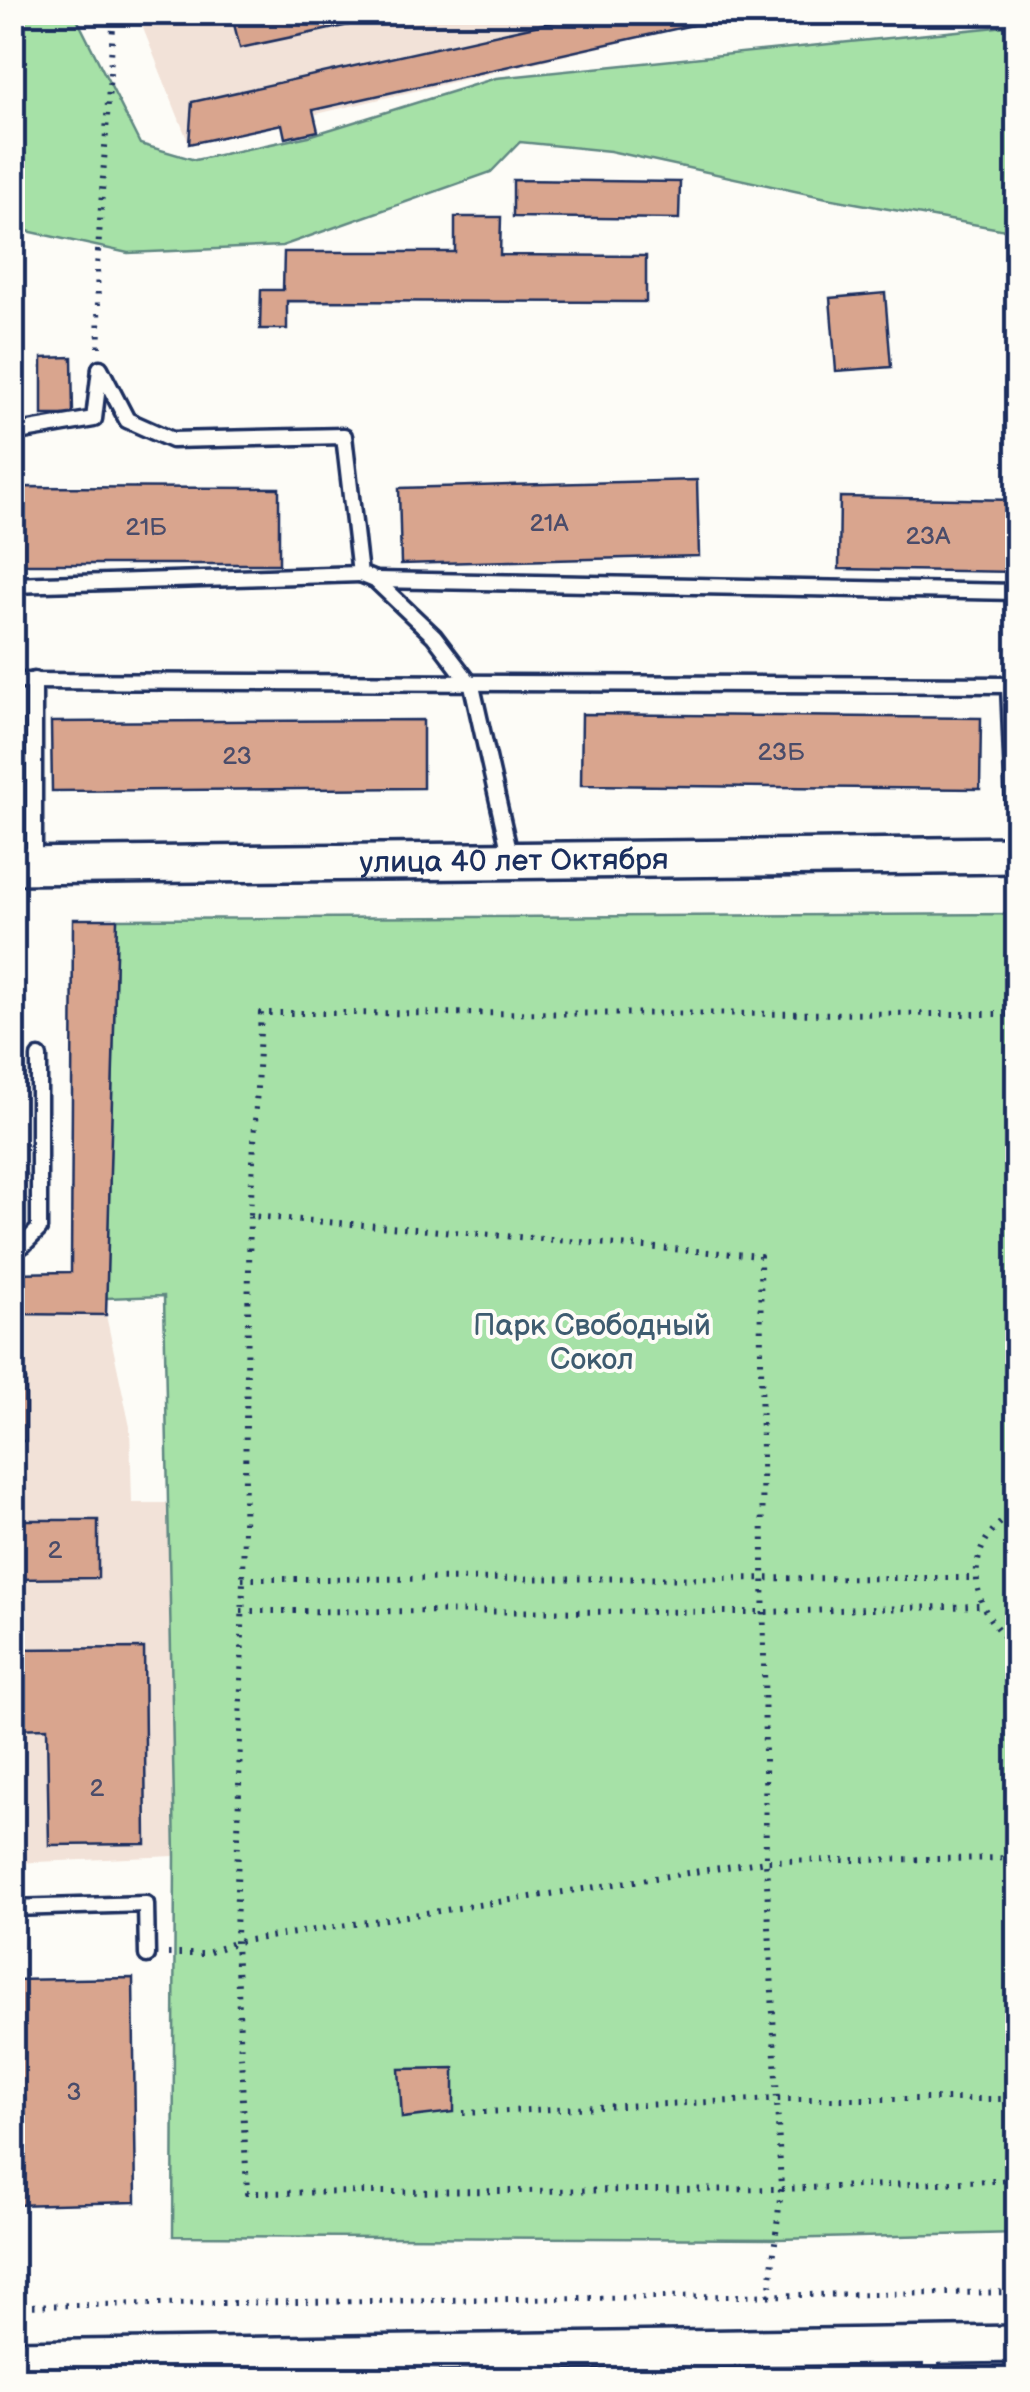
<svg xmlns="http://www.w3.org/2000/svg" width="1030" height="2392" viewBox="0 0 1030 2392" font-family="'Balsamiq Sans',sans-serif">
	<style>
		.built { fill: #f2e2d8 }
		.green { fill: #a6e1a7; stroke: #608882; stroke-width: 2.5 }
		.building { fill: #d9a58e; stroke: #1b2f5e; stroke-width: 2.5 }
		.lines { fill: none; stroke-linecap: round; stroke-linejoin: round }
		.service-casing { stroke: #1b2f5e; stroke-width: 21 }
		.tertiary-casing { stroke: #1b2f5e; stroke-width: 42 }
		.path { stroke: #1b2f5e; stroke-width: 6; stroke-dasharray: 2.5 8; stroke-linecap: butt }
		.service { stroke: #fdfcf7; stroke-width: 14 }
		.tertiary { stroke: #fdfcf7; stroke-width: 35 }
		.labels { text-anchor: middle; stroke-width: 8; stroke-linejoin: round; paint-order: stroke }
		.number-label { font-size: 25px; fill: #4a4c6a }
		.street-label { font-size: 30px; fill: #1b2f5e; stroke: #fdfcf7 }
		.park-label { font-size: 30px; fill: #3e5c70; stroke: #fdfcf7 }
	</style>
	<rect width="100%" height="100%" fill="#fdfcf7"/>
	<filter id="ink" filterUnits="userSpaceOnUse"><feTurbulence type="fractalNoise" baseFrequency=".01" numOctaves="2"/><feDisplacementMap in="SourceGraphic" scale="20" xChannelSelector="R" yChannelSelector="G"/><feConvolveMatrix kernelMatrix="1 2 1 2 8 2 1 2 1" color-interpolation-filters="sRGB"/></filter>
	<g filter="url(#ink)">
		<g class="built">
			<polygon points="137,13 788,13 708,22 189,144"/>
			<polygon points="12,1314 106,1315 130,1427 132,1503 171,1503 175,1856 13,1863"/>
		</g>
		<g class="green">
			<polygon points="13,12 74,13 140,144 195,160 309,136 496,78 1017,25 1017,232 827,198 610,151 520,142 491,172 282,246 128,253 13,228"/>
			<polygon points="1017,914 1017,2233 778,2239 173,2236 175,1856 164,1296 106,1298 117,919"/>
		</g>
		<g class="building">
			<polygon points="231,12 410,12 240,48"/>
			<polygon points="598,12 751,12 313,110 318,131 285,138 282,124 189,144 192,102"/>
			<polygon points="513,180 680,182 679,219 513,217"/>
			<polygon points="455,217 501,217 500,255 646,256 646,302 287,301 287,329 260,329 261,290 283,290 284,252 455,252"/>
			<polygon points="885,293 891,367 836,371 830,298"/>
			<polygon points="72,357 73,415 42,415 42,358"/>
			<polygon points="697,480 699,556 401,564 399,488"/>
			<polygon points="12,487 279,488 279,564 12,564"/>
			<polygon points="840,497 1018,500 1018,572 839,569"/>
			<polygon points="582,714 981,718 980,789 581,785"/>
			<polygon points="423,720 423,788 52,791 51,722"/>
			<polygon points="73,919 117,919 106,1315 12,1314 12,1273 71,1272"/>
			<rect x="12" y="1380" width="14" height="61"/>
			<polygon points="12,1520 98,1520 98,1578 12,1579"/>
			<polygon points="144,1648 146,1844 49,1845 47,1728 12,1729 12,1649"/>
			<polygon points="133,1978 136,2202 12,2205 12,1980"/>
			<polygon points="454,2068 454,2112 402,2118 399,2069"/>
		</g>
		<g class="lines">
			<g class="service-casing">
				<g id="service">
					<polyline points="100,368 127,420 172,440 344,436 360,574 375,580 434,636 472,686 511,859"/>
					<polyline points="12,433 94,419 100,369"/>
					<polyline points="375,580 1018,592"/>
					<polyline points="12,585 360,574"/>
					<polyline points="34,680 34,865"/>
					<polyline points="12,681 1018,685"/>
					<polyline points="1009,685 1016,855"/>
					<polyline points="12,1245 23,1245 39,1229 39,1057"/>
					<polyline points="12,1908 146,1904 147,1955"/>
					<polyline points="930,2380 932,2346"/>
				</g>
			</g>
			<g class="tertiary-casing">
				<g id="tertiary">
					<path id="s1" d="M12,866L1018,855"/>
					<polyline points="12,2359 1018,2344"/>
				</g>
			</g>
			<g class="path">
				<polyline points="99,347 97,267 114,12"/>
				<polyline points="1017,888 1018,907"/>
				<polyline points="250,1216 236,1942 247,2193 781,2189 1018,2180"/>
				<path d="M1018,1511C958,1542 968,1614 1018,1647"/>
				<polyline points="242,1579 975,1578"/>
				<polyline points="241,1611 764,1612 980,1606"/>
				<polyline points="168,1954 205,1954 236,1942 766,1861 1018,1858"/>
				<polyline points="463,2113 778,2099 1018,2099"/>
				<polyline points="769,2296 781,2189 766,1861 760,1256 250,1216 261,1013 1018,1014"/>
				<polyline points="12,2306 1018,2292"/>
			</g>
			<use href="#service" class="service"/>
			<use href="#tertiary" class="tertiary"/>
		</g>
	</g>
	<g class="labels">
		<g class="number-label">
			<text x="549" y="531">21А</text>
			<text x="146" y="535">21Б</text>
			<text x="928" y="544">23А</text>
			<text x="781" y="760">23Б</text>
			<text x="237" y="764">23</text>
			<text x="55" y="1558">2</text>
			<text x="97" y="1796">2</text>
			<text x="74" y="2100">3</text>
		</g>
		<g class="street-label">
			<text dy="10" stroke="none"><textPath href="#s1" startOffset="502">улица 40 лет Октября</textPath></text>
		</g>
		<g class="park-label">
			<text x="592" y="1335">Парк Свободный<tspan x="592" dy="34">Сокол</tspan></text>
		</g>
	</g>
	<rect width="1030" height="2392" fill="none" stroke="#fdfcf7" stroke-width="50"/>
	<rect x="25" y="25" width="980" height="2342" fill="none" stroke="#1b2f5e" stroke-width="4" filter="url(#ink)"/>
</svg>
